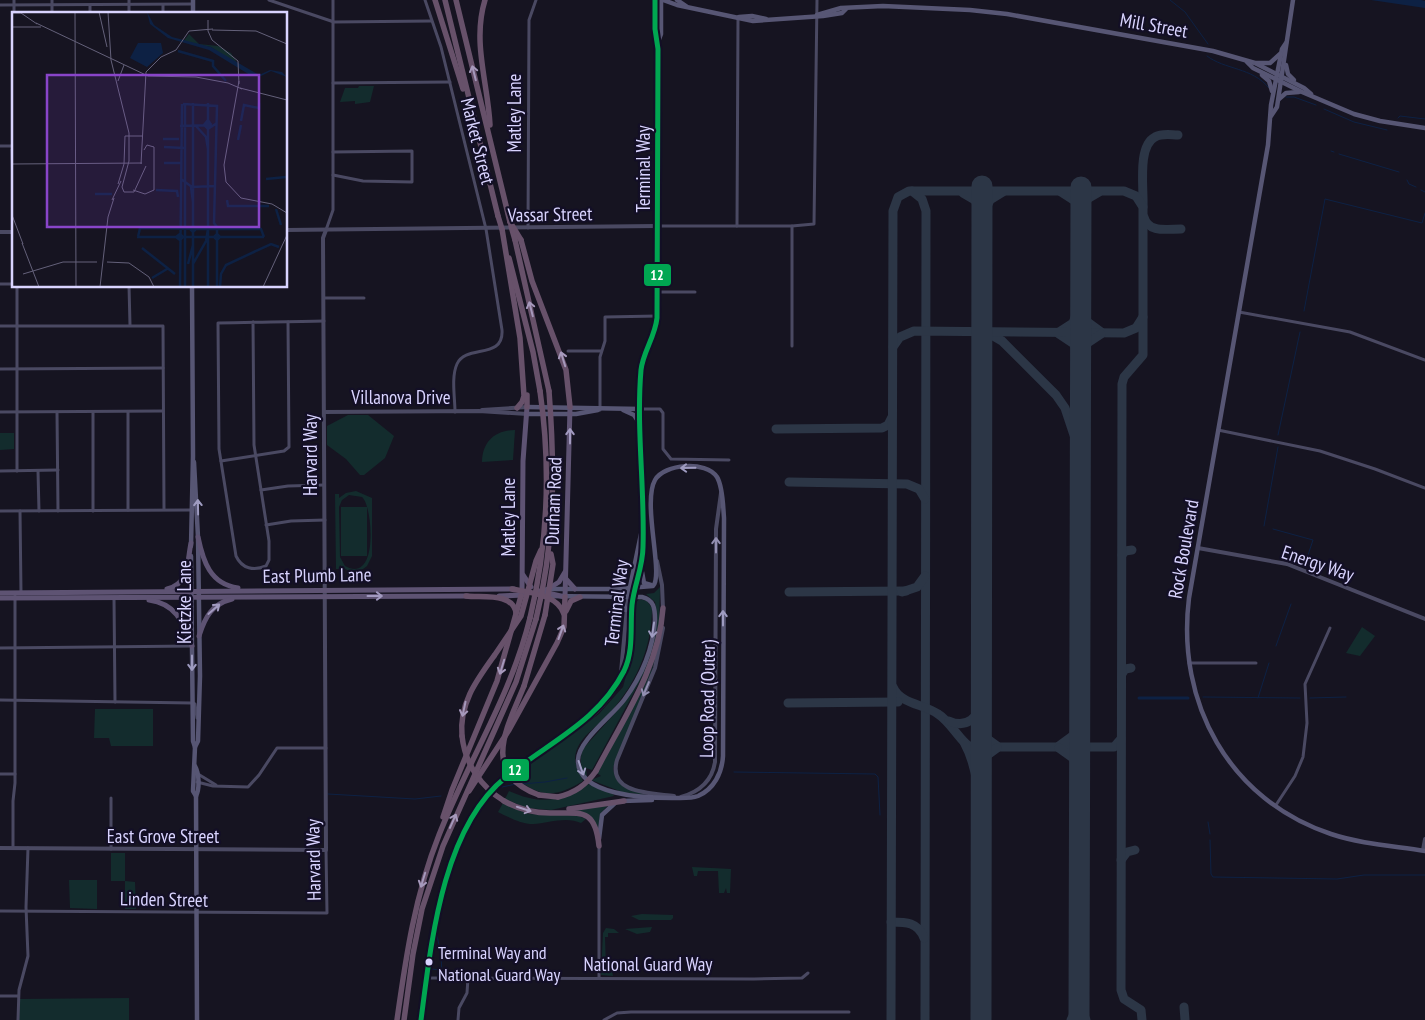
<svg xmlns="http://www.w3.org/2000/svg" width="1425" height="1020" viewBox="0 0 1425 1020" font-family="'PT Sans Narrow',sans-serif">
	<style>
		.green { fill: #132c2d; fill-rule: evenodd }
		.water { fill: #0d2144 }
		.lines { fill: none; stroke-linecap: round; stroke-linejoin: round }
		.stream { stroke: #0d2144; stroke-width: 1 }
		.canal { stroke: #0d2144; stroke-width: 3 }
		.taxiway { stroke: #2c3646; stroke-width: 9 }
		.runway { stroke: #2c3646; stroke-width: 21 }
		.minor { stroke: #4a4962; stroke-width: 3 }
		.tertiary { stroke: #4a4962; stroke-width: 4 }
		.secondary { stroke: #575674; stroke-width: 4.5 }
		.primary { stroke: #5e5373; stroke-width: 5 }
		.motorway { stroke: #67516a; stroke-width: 5.5 }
		.motorway-bridge { stroke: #67516a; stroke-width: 5.5 }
		.bus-1-casing { stroke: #130f26; stroke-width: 9 }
		.bus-1 { stroke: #00a651; stroke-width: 5 }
		.oneway { stroke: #a699bc }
		.oneway2 { stroke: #a29ac0 }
		.oneway3 { stroke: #9e9bc0 }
		.oneway4 { stroke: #928eb0 }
		.bus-dot { fill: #d9d4ff; stroke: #130f26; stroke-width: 2 }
		.labels { text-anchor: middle; stroke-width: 4.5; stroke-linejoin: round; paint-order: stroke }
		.bus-label { font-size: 18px; fill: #d9d4ff; stroke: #130f26; text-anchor: start }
		.street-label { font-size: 19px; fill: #d9d4ff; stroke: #130f26 }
		.inset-river { fill: none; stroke: #0d2144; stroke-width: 2.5 }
		.inset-road { fill: none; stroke: #64617a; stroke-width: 1 }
		.view { fill: #8945c9; fill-opacity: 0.15; stroke: #8945c9; stroke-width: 2.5 }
		.inset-edge { fill: none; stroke: #d9d4ff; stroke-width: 2.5 }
		.line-badge { stroke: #130f26; stroke-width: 2 }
		.badge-label { font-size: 14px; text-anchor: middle; font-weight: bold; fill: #fff }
	</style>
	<rect width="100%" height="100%" fill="#161421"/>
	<g class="green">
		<polygon points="359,86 374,86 370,102 355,104 355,101 340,102 345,88 358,88"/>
		<polygon points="348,415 368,415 394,436 385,458 364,475 360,475 346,459 327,445 327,426"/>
		<path d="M515,430L513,460L482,462C482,442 495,430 515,430Z"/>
		<polygon points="0,433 14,433 14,449 0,450"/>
		<path d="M356,491L372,498V556L367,566C358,574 348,573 340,565L339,569H336L335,494H339V498L346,493ZM349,495L362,497C373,506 379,585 345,566L340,557L339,507L342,500Z"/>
		<rect x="341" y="507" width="26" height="49"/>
		<path d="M660,587L659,629L647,668L592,770L586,768L587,777C580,769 580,761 582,750L625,702L641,675L657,615L655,602L646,594L654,593Z"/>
		<path d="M639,599L647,601L652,608C652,650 634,688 605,718C596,727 582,736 577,749C572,761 578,770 583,781C556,798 538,798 514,776L599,714L623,687L633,649L635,604Z"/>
		<polygon points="1362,627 1375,636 1360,656 1346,653"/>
		<path d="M658,651L650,676L613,768C616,790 631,788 646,795L622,792L591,780L601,776L596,772Z"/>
		<polygon points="95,709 153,709 153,746 111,746 109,738 94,738"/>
		<path d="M588,784L613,794L614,796L551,810L527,808L505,799L509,791C540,805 560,802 588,784Z"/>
		<path d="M503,803L529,814L549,815L571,813L586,819L581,823C567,816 548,823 533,824C521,824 508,817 498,812Z"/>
		<polygon points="610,803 600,814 598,830 582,812 575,810"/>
		<polygon points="111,853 125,853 125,881 135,882 136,909 125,909 125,881 111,881"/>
		<polygon points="692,867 731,869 730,893 727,893 726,888 724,893 719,893 718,871 698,871 697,876 694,876"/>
		<polygon points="69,880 97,880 97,909 70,908"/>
		<polygon points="642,914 673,915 673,918 671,920 639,920 631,916"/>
		<polygon points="652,927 650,932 637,934 625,929"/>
		<polygon points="606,928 614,929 619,933 608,933 608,937 605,937 606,969 612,971 613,976 601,975 603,933"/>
		<polygon points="129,998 129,1020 19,1020 19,999"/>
	</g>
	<polygon class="water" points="1371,0 1421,0 1425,1 1425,8"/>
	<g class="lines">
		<g class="stream">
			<polyline points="1170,0 1185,12 1208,44"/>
			<path d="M1207,56C1225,70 1252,67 1269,88"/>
			<polyline points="1286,97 1294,97 1316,105"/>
			<polyline points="1324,109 1354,122 1387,130"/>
			<polyline points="1398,118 1400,116 1425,119"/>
			<polyline points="1331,151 1334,152"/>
			<polyline points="1339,154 1399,172"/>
			<polyline points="1407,180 1409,184 1416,187"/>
			<polyline points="1421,190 1425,192"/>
			<polyline points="1304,311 1325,199 1422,223 1425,213"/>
			<polyline points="1278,435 1300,332"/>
			<polyline points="1264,526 1278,447"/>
			<polyline points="1273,529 1313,540 1305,564"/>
			<polyline points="1276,646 1291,604"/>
			<polyline points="1203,697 1300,698"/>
			<polyline points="1258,698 1269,663"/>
			<polyline points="1310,698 1346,697"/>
			<polyline points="734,772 875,774 878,777 880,815"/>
			<polyline points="522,784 545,782 567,778"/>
			<polyline points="502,787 516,784"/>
			<polyline points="328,794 415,799 441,796"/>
			<polyline points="1208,822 1210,834"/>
			<polyline points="1210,840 1211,874 1213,877 1337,879 1364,875 1425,875"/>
			<polyline points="436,931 441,954 442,976"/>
			<polyline points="432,969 440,970"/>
		</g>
		<polyline class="canal" points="1139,698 1188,698"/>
		<g class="taxiway">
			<polyline points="912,191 922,199 926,211 925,1020"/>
			<polyline points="1061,192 1075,201 1081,210"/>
			<polyline points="963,193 975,200 982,217"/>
			<path d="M1143,207C1144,189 1137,146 1155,137C1162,133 1171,135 1178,135"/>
			<polyline points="1081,210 1087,199 1099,192"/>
			<polyline points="982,217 990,200 1003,192"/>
			<path d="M1144,217C1148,233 1167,229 1181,229"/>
			<polyline points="1081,306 1086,321 1101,332"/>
			<polyline points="1059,332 1073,323 1080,304"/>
			<polyline points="990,334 1002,341 1056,395 1065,408 1075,438 1080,497"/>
			<polyline points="1059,334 1074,344 1080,362"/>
			<polyline points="893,347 900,337 914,331 1124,333 1136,328 1143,317"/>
			<polyline points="1081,360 1086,344 1101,334"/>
			<polyline points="776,429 882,428 888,425 892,417"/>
			<polyline points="789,482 907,484 919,489 925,499"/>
			<polyline points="1122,555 1125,551 1132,550"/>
			<polyline points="789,592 906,591"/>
			<polyline points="902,592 917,587 925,576"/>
			<polyline points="1122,674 1125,669 1131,668"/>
			<path d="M893,687C900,704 924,704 938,714C950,721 962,744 971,747H1114L1121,739"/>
			<polyline points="788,703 898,702"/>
			<path d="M949,721C967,729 979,717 982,700"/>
			<polyline points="981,725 986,738 997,746"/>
			<path d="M964,742C982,775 979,815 981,851"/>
			<polyline points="1059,746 1074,735 1080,715"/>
			<polyline points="1059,748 1073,758 1080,777"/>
			<polyline points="981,770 986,756 997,748"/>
			<polyline points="1121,860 1127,852 1135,850"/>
			<path d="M891,922C906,922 918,922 924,938"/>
			<polyline points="1079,1001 1086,1020"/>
			<polyline points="1184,1007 1185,1020"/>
			<polyline points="891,1020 893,211 898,197 909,191 1124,191 1136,196 1143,207 1143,355 1124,377 1122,384 1121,990 1124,999 1141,1010 1142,1020"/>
			<polyline points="977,1020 981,1009"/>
			<polyline points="1071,1020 1079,1004"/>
		</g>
		<g class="runway">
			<polyline points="981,1020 982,186"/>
			<polyline points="1079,1020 1081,187"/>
		</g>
		<g class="minor">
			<polyline points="14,0 14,14"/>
			<polyline points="52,0 52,14"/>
			<polyline points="269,0 334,22 431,21"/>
			<path d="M425,0L441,47L486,229L502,330C504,360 466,344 457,364C451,377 455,398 455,412"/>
			<polyline points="0,5 193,4"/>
			<polyline points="90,5 90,14"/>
			<polyline points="163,5 163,14"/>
			<polyline points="129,14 129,0"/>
			<polyline points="333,83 450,82"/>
			<polyline points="14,144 12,150 14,231"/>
			<polyline points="0,146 14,146"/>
			<polyline points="333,175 363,181 412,182 412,151 333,152"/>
			<polyline points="657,226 792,226 814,224 817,0"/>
			<polyline points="737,226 738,18"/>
			<polyline points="792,226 792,346"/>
			<polyline points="528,228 529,20 536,0"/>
			<polyline points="326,230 333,210 333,0"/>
			<polyline points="0,284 14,284"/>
			<polyline points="17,286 17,471"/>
			<polyline points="129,286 130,325"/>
			<polyline points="658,292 695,292"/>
			<polyline points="324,298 364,298"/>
			<polyline points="1239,312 1350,332 1425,360"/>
			<path d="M253,322L254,445L269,541V560L266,566C254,571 242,569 236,556L219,449L218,323C253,322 288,322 324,321"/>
			<polyline points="0,326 163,326 164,509"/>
			<polyline points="568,351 601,351"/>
			<polyline points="0,369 163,368"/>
			<polyline points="641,409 660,409 663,413 663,449 671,459 729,460"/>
			<polyline points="600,410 600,357 605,341 605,317 657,316"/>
			<polyline points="0,412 163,411"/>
			<polyline points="57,412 58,511"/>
			<polyline points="128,412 128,510"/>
			<polyline points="1218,430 1320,451 1375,469 1425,488"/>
			<polyline points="221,461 284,451 289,447 288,322"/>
			<polyline points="0,471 58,470"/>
			<polyline points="38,471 39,511"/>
			<polyline points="261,490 288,486 324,485"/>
			<polyline points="0,511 191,510"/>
			<polyline points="20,511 21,593"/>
			<polyline points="93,511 93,412"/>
			<polyline points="266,525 291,521 325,520"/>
			<polyline points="114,598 115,702"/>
			<polyline points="0,648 192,646"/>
			<polyline points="1189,663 1256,663"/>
			<polyline points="0,700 192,703 195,704 197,718"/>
			<polyline points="0,774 15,774"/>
			<polyline points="198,774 216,785"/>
			<polyline points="197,782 213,786 248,787 259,775 277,748 326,748"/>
			<polyline points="1276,805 1295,776 1303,757 1307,723 1305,684 1330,628"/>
			<polyline points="13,848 13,801 15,783 15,596"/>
			<polyline points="111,849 111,798"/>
			<polyline points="0,911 327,913 326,850"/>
			<polyline points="427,978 754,979 802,978 808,973"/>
			<polyline points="599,978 599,846"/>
			<polyline points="0,996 18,996"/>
			<polyline points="18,1020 19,990 28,956 26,907 28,848"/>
			<polyline points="458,1020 459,1008 467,993 468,978"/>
			<polyline points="604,1020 617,1013 631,1012 849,1012"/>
		</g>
		<g class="tertiary">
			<polyline points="286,230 657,226"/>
			<polyline points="0,232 14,232"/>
			<polyline points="482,410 527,407"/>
			<polyline points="324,412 479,411 527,414"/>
			<polyline points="1198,548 1287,564 1425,619"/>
			<polyline points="657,561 662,585 663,609"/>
			<path d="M663,628L655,668L617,760C607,794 652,793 674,796"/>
			<polyline points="621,672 628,597"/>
			<path d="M681,797C699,792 712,781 715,762L716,529L721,493"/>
			<polyline points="0,848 326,850 323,238 326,230"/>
			<polyline points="1423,850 1425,839"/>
			<path d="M421,1020C430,950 441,854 486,797C528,743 609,734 629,657C634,638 630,617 633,597"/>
		</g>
		<g class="secondary">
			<polyline points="663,0 677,5 753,21 823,16 842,13 846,9"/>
			<polyline points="677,0 686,6"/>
			<polyline points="193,14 193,0"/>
			<polyline points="817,15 841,8 883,6 970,10 1007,14 1213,51 1255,63 1304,88 1311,94"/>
			<polyline points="739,17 752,16 766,19"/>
			<polyline points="658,42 661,34 661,0"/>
			<path d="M1286,43L1282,49L1271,105L1268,145L1189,598C1176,703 1229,800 1331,834C1361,844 1394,846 1425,851"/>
			<polyline points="1247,62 1253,68 1302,92 1354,114 1380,121 1425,128"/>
			<polyline points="1256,63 1270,63 1280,54"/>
			<polyline points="1286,65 1288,74 1294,80"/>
			<polyline points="1262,75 1269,81 1272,91"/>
			<polyline points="1279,99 1286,93 1299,92"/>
			<polyline points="1271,116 1277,107 1293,0"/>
			<polyline points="527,407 641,409"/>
			<polyline points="623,410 634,415 640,424"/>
			<polyline points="527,414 576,414 598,410"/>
			<polyline points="194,462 198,537 200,676 198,741 195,747"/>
			<polyline points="191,546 193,456 192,286"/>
			<polyline points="191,556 193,741 195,747 193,791 196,796"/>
			<polyline points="642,572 644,583 651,585"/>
			<path d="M545,596L642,597C654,600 655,608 655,620C653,650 641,677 624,700C612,716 578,741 578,760C577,796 647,798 672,798C681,798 690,799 698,796C714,789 722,773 723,756L724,518C723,506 723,487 717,477C706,460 664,464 655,480C642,503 664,575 653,586L615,589H547"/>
			<polyline points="615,597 622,602 626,610"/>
			<polyline points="628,597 641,534"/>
			<path d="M633,597L643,550L641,369C644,350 657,337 657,318L658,49L655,29V0"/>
			<path d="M195,766C199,773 200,788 196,796L197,1020"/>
			<polyline points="622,801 652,800"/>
			<polyline points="599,839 602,815 615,803"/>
		</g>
		<g class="primary">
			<path d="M198,537C203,561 210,584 238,588"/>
			<polyline points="523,575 531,587"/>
			<polyline points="566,579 575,589"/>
			<path d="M167,589C190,584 187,561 191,543"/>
			<polyline points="548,589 559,582 565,572"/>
			<polyline points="539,591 565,597 570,407"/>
			<polyline points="0,593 514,589"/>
			<polyline points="522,593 523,461 527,407"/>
			<polyline points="499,596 523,595"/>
			<polyline points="0,598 468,596"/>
			<path d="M149,600C177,604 183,623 192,646"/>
			<path d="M199,636C205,617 212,604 232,599"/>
		</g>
		<g class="motorway">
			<polyline points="435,0 463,89"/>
			<polyline points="445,0 498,216"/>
			<polyline points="456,0 510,222"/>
			<path d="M485,0C472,42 488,83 490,125"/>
			<polyline points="502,229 520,338 524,396 522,402 517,408"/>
			<polyline points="515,240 549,391"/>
			<polyline points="521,240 532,281 566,370 570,407"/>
			<polyline points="509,258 533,352 540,391"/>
			<polyline points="527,395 527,407"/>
			<path d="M512,589C530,593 557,594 564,614"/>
			<path d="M466,596C482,598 513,592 516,613"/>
			<polyline points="566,611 571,601 580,597"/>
			<polyline points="524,686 545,615"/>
			<path d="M462,736C459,704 476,681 494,656"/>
			<path d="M596,771C623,719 659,668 663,608"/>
			<polyline points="469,791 509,730 557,643 564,627 565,597"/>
			<polyline points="539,795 558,797"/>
			<path d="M504,801C518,809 534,813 550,813C579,814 595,806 599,846"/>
			<polyline points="569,809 624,801"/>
			<polyline points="443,817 452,790 497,681 521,596"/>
			<path d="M397,1020C406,956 415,895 439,835C468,761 511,696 530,618"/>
			<polyline points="404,1020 413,954 422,909 443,846 516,682 536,619"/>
		</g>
		<g class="motorway-bridge">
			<polyline points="498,216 502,229"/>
			<polyline points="510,222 521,240"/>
			<polyline points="511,226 515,240"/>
			<polyline points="545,615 553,564 551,554"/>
			<path d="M530,618C548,543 551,467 540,391"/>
			<path d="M536,619C555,543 555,469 549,391"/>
			<polyline points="494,656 521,616 536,561 541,550"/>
			<path d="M524,686C508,726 479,773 539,795"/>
			<path d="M462,736C465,764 481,787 504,801"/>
			<path d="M558,797C575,793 586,785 596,771"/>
		</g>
		<g class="bus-1-casing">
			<path id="bus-1" d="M421,1020C431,944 442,828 506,777C549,742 598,722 624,671C634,650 630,627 632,605C634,585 643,567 643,547C645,489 636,429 641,370C643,352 655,337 657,318L658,49L655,29V0"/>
		</g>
		<use href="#bus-1" class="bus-1"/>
	</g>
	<defs><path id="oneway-shaft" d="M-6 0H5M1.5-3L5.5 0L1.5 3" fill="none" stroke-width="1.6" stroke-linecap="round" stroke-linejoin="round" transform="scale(1.25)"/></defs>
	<g class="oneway">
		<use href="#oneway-shaft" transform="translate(474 73) rotate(-104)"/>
		<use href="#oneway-shaft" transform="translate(531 309) rotate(-104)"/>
		<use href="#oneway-shaft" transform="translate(563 359) rotate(-107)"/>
		<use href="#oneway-shaft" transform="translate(561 632) rotate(-70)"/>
		<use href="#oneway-shaft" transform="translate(502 667) rotate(107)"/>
		<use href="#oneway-shaft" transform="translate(464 709) rotate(102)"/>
		<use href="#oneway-shaft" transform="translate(524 809) rotate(18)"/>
		<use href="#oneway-shaft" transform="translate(453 821) rotate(-66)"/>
		<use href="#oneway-shaft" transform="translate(423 880) rotate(107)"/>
	</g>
	<g class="oneway2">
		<use href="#oneway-shaft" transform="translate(570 436) rotate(-90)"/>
		<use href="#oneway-shaft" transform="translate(375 596)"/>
		<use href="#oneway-shaft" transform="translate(214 609) rotate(-41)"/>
	</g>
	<g class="oneway3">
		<use href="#oneway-shaft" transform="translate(688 468) rotate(179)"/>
		<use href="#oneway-shaft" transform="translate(198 507) rotate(-91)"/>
		<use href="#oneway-shaft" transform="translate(723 618) rotate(-90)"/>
		<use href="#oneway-shaft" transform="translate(653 630) rotate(98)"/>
		<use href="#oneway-shaft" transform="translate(192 663) rotate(90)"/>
		<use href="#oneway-shaft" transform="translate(581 768) rotate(71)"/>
	</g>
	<g class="oneway4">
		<use href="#oneway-shaft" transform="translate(716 545) rotate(-90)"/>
		<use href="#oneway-shaft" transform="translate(646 689) rotate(113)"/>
	</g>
	<circle class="bus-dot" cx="429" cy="962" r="4.5"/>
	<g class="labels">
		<g class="bus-label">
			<text x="438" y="959">Terminal Way and<tspan x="438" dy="22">National Guard Way</tspan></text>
		</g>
		<g class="street-label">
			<text transform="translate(1154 25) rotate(10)" y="7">Mill Street</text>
			<text transform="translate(514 113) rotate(-90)" y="7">Matley Lane</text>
			<text transform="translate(478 141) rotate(76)" y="7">Market Street</text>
			<text transform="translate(643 169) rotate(-90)" y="7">Terminal Way</text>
			<text transform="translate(550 214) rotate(-1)" y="7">Vassar Street</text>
			<text x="401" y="404">Villanova Drive</text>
			<text transform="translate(310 455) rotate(-90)" y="7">Harvard Way</text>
			<text transform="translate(553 501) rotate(-88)" y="7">Durham Road</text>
			<text transform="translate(508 517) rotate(-90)" y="7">Matley Lane</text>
			<text transform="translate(1183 549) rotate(-80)" y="7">Rock Boulevard</text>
			<text transform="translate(1318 563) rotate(19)" y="7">Energy Way</text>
			<text transform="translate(317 575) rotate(-1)" y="7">East Plumb Lane</text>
			<text transform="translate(184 602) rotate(-90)" y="7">Kietzke Lane</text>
			<text transform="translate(616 603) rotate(-83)" y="7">Terminal Way</text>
			<text transform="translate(707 699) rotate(-89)" y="7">Loop Road (Outer)</text>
			<text x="163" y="843">East Grove Street</text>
			<text transform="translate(313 860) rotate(-91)" y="7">Harvard Way</text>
			<text transform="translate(164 899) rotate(1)" y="7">Linden Street</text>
			<text x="648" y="971">National Guard Way</text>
		</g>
	</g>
	<g transform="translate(12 12)">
		<rect width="275" height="275" fill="#161421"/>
		<path d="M177,22L187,32L206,34L219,41L227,54L199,35L171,30Z" fill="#132c2d"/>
		<path d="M135,0L142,13L160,25L199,35L247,63L258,58L270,60L275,65L259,59L249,64L238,63L197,38L156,26L138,12ZM126,31H149L151,41L135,55L118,46Z" fill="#0d2144"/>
		<path class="inset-river" d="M166,39L201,49V54L214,69M171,92L205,94L202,211L205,215V275M173,93V275M229,109L232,93L247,96V91M199,113L196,108L192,113L196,117L205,111M168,114L200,113M184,114L194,125L196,137M151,127H167M226,128L229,113M152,135L172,136M152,151H170M169,167L180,175L202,174M254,167L274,165M179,175L181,190M144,178L165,179L166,185M83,182H100M215,188L216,194H257M264,197L269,213M181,214L184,217L181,220L178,217ZM168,222L171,225L168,228L164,225ZM205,222L208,225L205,228L202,225ZM125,225H252M126,225L128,216L199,217H249L252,225M130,236L163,262M176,252L181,233M181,252L194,229L196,217M140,266L155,257M168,275L170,92M181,275V91M196,275V91M208,275L209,262L214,253L259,232L267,235"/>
		<path class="inset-road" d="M63,0L64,275M87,0L95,35M96,0L99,48L117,121V149L110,175L112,180H122L134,154M0,1H9L25,12M196,8V19L200,28L226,49L227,72M24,11L136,64L184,65L216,71L230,77M0,15H29M200,18L244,19L275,32M106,69L112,53M227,69L212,153L214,170L229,186L260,192L275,201M228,76L275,88M0,152L130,151M112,152L113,124H130M129,152L134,60L149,45L164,38L177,19L201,17M106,172L112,152M121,178L133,182L142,178V135L135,133L132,138M100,188L109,169M0,203L11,232M10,231L27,275M95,250L117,251L137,265L142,275M11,262L51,250H85M88,275L96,205L102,186M251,275L275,223"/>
		<path class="view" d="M35,63H247V215H35Z"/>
		<rect width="275" height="275" class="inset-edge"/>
	</g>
	<g class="line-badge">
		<rect x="643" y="263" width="29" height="24" rx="5" fill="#00a651"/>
		<rect x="501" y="758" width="29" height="24" rx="5" fill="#00a651"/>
	</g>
	<g class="badge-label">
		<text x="657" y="280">12</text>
		<text x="515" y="775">12</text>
	</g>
</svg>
